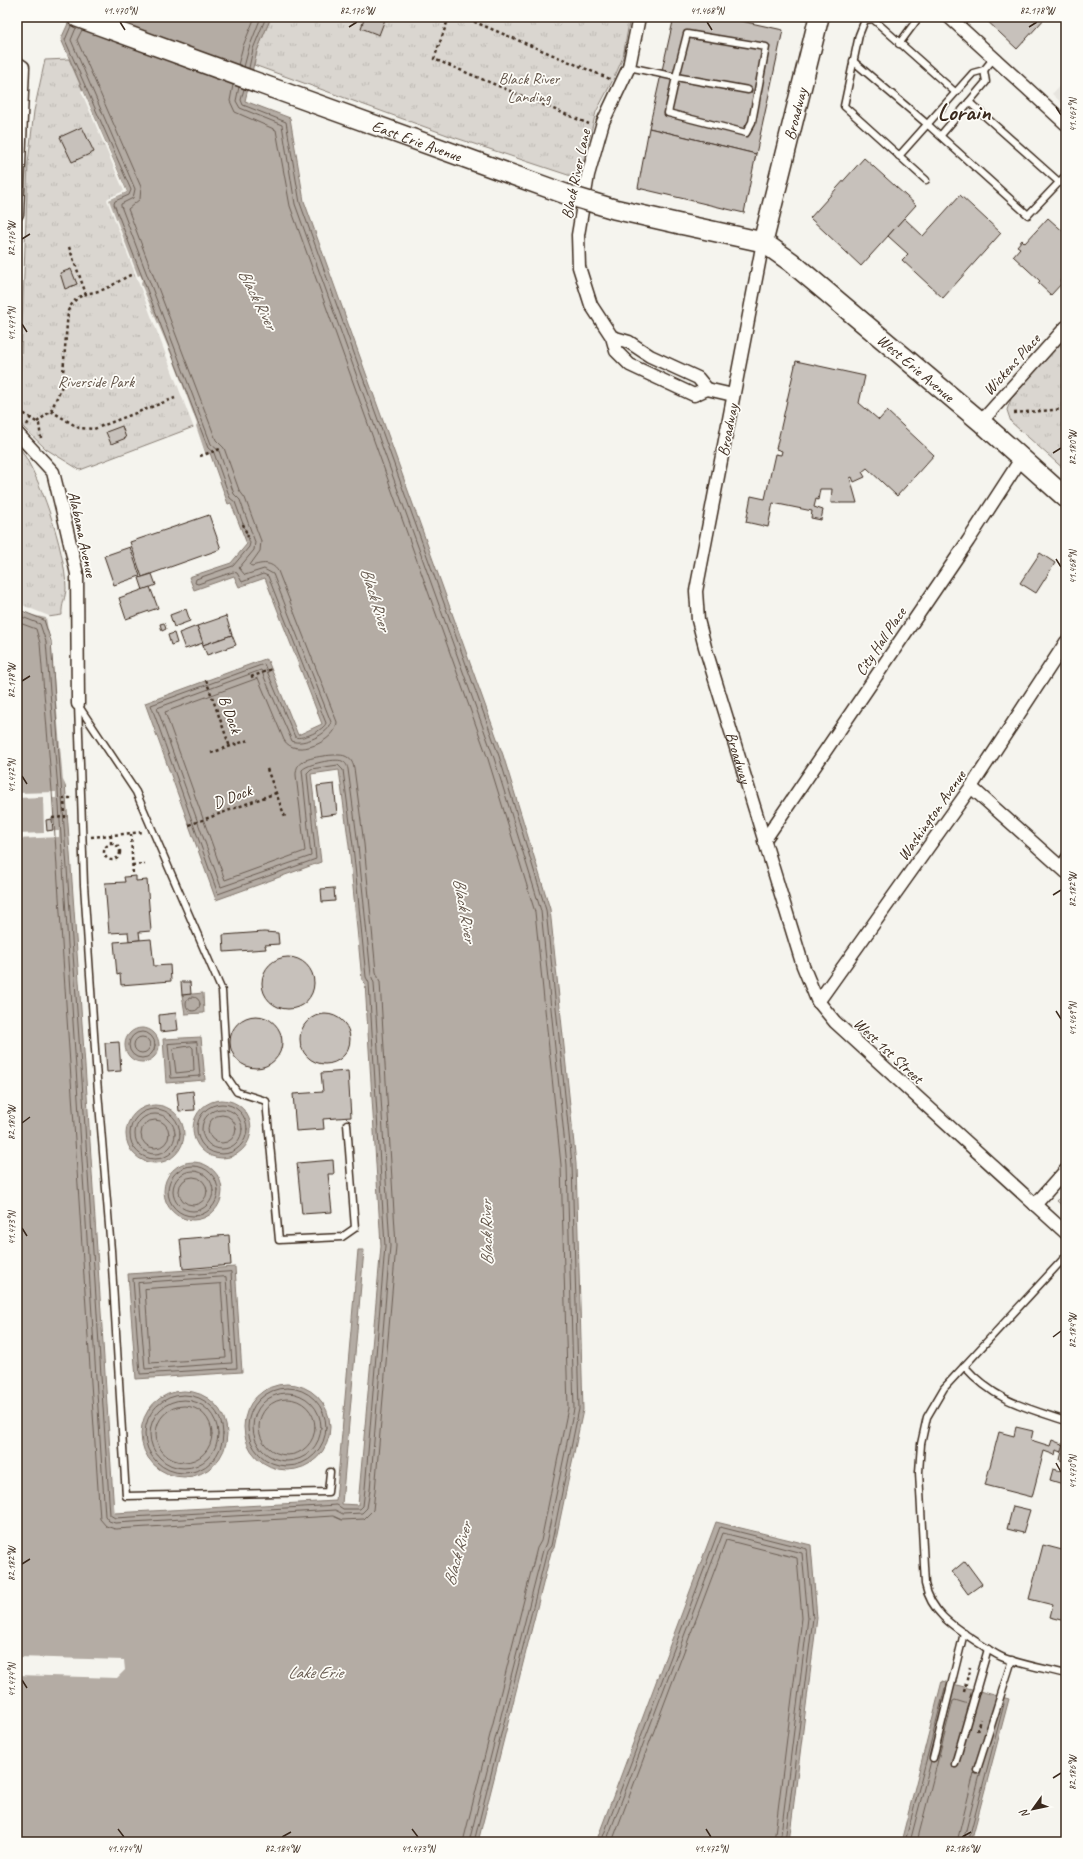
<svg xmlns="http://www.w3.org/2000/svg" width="1083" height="1859" viewBox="0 0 1083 1859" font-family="Caveat,sans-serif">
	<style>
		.built { fill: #e7e5df }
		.grass { fill: url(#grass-tufts); stroke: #8a8077 }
		.water { fill: #b4aca4; stroke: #84786e }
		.pier { fill: #f5f4ee }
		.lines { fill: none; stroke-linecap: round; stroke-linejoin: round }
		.shore { stroke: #6b5e54; stroke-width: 1 }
		.building { fill: #c7c1bb; stroke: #3b2a1e }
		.service-casing { stroke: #3b2a1e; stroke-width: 9 }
		.minor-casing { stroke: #3b2a1e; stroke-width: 15 }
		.primary-casing { stroke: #3b2a1e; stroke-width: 22 }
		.path { stroke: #3b2a1e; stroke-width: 2.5; stroke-dasharray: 3 3; stroke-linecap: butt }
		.service { stroke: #fdfcf7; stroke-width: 6 }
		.minor { stroke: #fdfcf7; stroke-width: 12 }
		.primary { stroke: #fdfcf7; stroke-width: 19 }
		.primary-bridge-casing { stroke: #3b2a1e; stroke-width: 22; stroke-linecap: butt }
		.primary-bridge { stroke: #fdfcf7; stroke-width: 19 }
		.ticks { fill: none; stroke: #3b2a1e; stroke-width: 1.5 }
		.labels { text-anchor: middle; stroke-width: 3.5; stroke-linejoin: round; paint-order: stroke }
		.park-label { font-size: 16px; fill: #63554a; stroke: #fdfcf7 }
		.street-label { font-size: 16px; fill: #3b2a1e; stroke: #fdfcf7 }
		.water-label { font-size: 17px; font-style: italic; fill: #65584d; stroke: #fdfcf7 }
		.town-label { font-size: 24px; font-weight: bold; fill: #3b2a1e; stroke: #fdfcf7 }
		.neatline { fill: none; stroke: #3b2a1e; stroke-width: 1.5 }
		.ticks-label { font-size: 10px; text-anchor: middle; fill: #3b2a1e }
	</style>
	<defs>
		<pattern id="grass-tufts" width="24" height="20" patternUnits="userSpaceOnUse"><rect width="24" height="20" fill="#dad6d0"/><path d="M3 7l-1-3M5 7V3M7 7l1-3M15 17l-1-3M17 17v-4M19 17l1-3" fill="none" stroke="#bcb8b2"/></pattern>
	</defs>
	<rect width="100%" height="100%" fill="#f5f4ee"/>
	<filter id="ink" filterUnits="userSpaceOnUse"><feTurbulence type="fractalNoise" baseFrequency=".025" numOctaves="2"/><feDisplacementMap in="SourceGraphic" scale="8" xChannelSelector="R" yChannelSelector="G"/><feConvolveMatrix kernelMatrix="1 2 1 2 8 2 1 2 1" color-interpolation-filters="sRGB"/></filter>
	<g filter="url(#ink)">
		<polygon class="built" points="1066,79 1066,107 1052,94"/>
		<g class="grass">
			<polygon points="271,17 630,17 623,57 615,76 596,112 582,167 577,178 450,136 254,65 257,51"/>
			<polygon points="69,59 127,192 196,426 80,470 46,449 23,427 19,414 28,163 34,111 45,60"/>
			<polygon points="1066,336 1066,471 1011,422 1007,410 1011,399"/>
			<path d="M17,444C40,474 65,550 66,588C66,597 61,605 62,615L48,617L17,605Z"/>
			<polygon points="1066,1191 1066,1209 1057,1201"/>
		</g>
		<g class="water">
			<polygon points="71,17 271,17 257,51 245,101 290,118 304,201 503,755 550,909 576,1164 583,1410 554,1548 551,1552 478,1842 17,1842 17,605 48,617 55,640 86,1080 114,1513 336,1501 358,1250 364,1250 342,1504 358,1505 381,1246 365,983 362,980 349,846 339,770 311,774 321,862 216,900 145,703 265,659 268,661 298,735 322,724 265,578 239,587 234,576 194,590 189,577 231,563 247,544 231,503 228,504 210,453 206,455 108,200 127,192 61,39"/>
			<polygon points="203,993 204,1013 185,1014 182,995"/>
			<circle cx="142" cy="1045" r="17"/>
			<polygon points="201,1037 205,1080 166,1083 163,1039"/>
			<circle cx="222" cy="1129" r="29"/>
			<circle cx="155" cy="1134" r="29"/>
			<circle cx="193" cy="1191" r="29"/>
			<polygon points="235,1267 242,1372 136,1379 128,1274"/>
			<circle cx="287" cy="1427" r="43"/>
			<circle cx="184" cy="1434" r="43"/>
			<polygon points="716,1522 811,1545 817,1618 789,1842 596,1842"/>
			<polygon points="942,1681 1009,1699 971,1842 901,1842"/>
		</g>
		<g class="pier">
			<polygon points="83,90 127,192 109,200 138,276 140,275 142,279 141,284 173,359 197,424 196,426 206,455 204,455 107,200 108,198 124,191 81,91"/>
			<polygon points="17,603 49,616 57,639 67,789 63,780 52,655 46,618 24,613 17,609"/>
			<polygon points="56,792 56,798 53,798 54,831 59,831 59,837 17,839 17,834 44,833 43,797 17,798 17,793"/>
			<polygon points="17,1657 124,1660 125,1670 117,1678 17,1675"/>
		</g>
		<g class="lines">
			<g class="shore">
				<polyline points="238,65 243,46 255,17"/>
				<polyline points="244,67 249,48 261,17"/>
				<polyline points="249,68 253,49 266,17"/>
				<polyline points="233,85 230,101 235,112 276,130 290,206 488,759 535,912 561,1165 568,1408 541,1541 537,1548 463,1842"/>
				<polyline points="239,87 236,101 240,108 282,125 295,204 494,758 541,911 567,1165 574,1409 546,1543 543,1550 469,1842"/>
				<polyline points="244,89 241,100 243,105 286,122 300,203 499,756 546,910 572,1164 579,1409 551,1546 547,1551 474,1842"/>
				<path d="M17,609L44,620L51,641L82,1081L110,1515L115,1518L337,1505L343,1509H360L363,1506L365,1489L385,1246L369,983L366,977L353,846L343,770L338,765L311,769L307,773L316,859L218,894L151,705L264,664L295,737C302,740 324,730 326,723L268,576L263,574L242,582L237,573L233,572L198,584L195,583L196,579L233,566L249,547L250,543L235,502L230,498L214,453L208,448L114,204L115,201L129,195L131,190L65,40L71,26"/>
				<path d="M17,615L40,624L46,642L58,790L105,1516L109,1521L115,1523L335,1510L343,1514L362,1513L367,1508L370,1490L390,1246L374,983L371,975L358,845L348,769C347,765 346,763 342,761C335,758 307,764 302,770L311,856L221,887L157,708L261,670L292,741C302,746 330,734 331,722L273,574L264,569L245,575L239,568L254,550L255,542L240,500L234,494L219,451L211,444L121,206V204L133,198L135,189L71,40L76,28"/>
				<path d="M17,622L36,629L40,643L52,791L100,1519L106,1526L115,1529L333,1516L342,1520L364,1519L373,1510L375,1491L396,1246L380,982L376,972L364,844L354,768C353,762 350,758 345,756C338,753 308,757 302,762C297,765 296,770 296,775L305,851L225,880L165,712L258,678L284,740C295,759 337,741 337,722L278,571C271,561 262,563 252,566L250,565L260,551L261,541L245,498L239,490L224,448L216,440L128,209L140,199L141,187L77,40L82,30"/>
				<circle cx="193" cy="1004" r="7"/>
				<circle cx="142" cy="1045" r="13"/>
				<circle cx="142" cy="1045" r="8"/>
				<polygon points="197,1042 200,1076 171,1078 168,1044"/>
				<polygon points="191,1046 193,1048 194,1071 176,1073 173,1049"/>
				<circle cx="222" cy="1129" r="25"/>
				<circle cx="222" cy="1129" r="20"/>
				<circle cx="155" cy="1134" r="25"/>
				<circle cx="155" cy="1134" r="20"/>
				<circle cx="222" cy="1129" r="14"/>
				<circle cx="155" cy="1134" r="14"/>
				<circle cx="193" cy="1191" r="25"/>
				<circle cx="193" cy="1191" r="20"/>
				<circle cx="193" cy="1191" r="14"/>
				<polygon points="231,1272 237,1368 140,1374 133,1279"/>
				<polygon points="226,1277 232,1363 145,1369 138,1283"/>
				<polygon points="221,1284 226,1358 150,1363 145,1289"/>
				<circle cx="287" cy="1427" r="39"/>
				<circle cx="287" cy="1427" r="34"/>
				<circle cx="184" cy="1434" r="39"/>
				<circle cx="287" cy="1427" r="28"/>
				<circle cx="184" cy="1434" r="34"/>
				<circle cx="184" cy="1434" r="28"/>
				<polyline points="601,1842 720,1527 807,1549 813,1618 785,1842"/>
				<polyline points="606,1842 723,1533 802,1553 808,1618 780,1842"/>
				<polyline points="612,1842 726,1540 797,1558 802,1618 774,1842"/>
				<polyline points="905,1842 945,1688 947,1687"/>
				<polyline points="910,1842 931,1761"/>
				<polyline points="917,1842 953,1701 955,1700 968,1704"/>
				<polyline points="957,1842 974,1773"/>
				<polyline points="963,1842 981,1771"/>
				<polyline points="968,1842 1004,1704 1003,1702"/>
			</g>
		</g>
		<g class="building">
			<polygon points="365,17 386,17 379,35 361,28"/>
			<polygon points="674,17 723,17 783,30 756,154 649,128"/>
			<polygon points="983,17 1046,17 1017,49"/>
			<polygon points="82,127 94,152 72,162 60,137"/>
			<polygon points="649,128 756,154 744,213 638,188"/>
			<polygon points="864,158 916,205 861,266 810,218"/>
			<polygon points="960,195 1001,233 943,298 902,260 908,254 888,236 904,218 923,236"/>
			<polygon points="1048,218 1066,234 1066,274 1060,281 1062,283 1051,295 1038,283 1040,281 1013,256 1020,248 1017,246 1022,240 1025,243"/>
			<polygon points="71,269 77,284 65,289 60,273"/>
			<polygon points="796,361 865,376 859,403 879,420 887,411 934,455 897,496 867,468 862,472 865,477 854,482 852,477 850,478 857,503 831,503 832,489 820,489 818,500 816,499 814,507 823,510 821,520 811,518 812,511 773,503 768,527 746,522 751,496 765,499 775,454 781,455 782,451 776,449"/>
			<polygon points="122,426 126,438 111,444 106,432"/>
			<polygon points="209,515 221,549 142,577 130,542"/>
			<polygon points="130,547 140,576 114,585 104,556"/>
			<polygon points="1040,553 1055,563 1036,593 1020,583"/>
			<polygon points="152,574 156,585 143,590 139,578"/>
			<polygon points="150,587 158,608 126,619 119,598"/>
			<polygon points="186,609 190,621 174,627 170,615"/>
			<polygon points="226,616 232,635 203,645 197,626"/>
			<polygon points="164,623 166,629 162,631 160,624"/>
			<polygon points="197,626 203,643 185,649 179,633"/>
			<polygon points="174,633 177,643 171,645 168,635"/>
			<polygon points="232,635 236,645 207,655 203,645"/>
			<polygon points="334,784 337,814 321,816 317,786"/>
			<polygon points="52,819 53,830 47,831 46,820"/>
			<polygon points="136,876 136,881 147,880 151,931 139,932 140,940 129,941 128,932 109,933 105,883 125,882 124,877"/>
			<polygon points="334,888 335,901 322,902 321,889"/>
			<polygon points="264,932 278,933 279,944 265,945 266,949 224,952 223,935"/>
			<polygon points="151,939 154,966 170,965 171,981 121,985 120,974 117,975 114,942"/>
			<circle cx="288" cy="983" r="26"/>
			<polygon points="181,982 190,982 191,994 182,995"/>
			<polygon points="176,1013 178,1030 160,1032 159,1015"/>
			<circle cx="325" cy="1039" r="25"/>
			<circle cx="256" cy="1042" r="26"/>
			<polygon points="119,1042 121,1071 107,1072 105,1043"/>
			<polygon points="348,1071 351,1117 323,1119 324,1129 296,1131 293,1094 323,1092 321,1073"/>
			<polygon points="193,1091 195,1110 179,1111 177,1093"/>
			<polygon points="333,1160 334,1174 328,1174 332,1212 302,1214 297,1163"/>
			<polygon points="229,1235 231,1265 183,1269 180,1239"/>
			<polygon points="1016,1427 1033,1431 1031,1440 1050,1446 1052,1440 1064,1445 1062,1452 1056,1450 1055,1455 1044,1451 1032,1497 985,1485 999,1432 1014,1436"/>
			<polygon points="1065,1439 1066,1439 1066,1461 1060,1460"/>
			<polygon points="1053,1469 1066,1472 1066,1485 1050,1480"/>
			<polygon points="1013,1506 1030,1510 1023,1533 1007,1529"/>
			<polygon points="1043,1545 1066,1551 1066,1621 1050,1617 1053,1605 1029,1599"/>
			<polygon points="965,1561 982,1584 968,1594 952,1572"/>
		</g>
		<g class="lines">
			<g class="service-casing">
				<g id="service">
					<polyline points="899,44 919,17"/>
					<polyline points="853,61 927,124 1028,215 1066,175"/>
					<polyline points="629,67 676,77 668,113 746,133 752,122 766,47 687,34 676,77 748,90"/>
					<polyline points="969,102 1059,182"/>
					<polyline points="941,135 986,82 984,70"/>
					<polyline points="899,156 973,73 984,70 994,58"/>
					<polyline points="926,180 844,106 859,35 865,20 873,19 955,92"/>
					<polyline points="78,704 84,885 97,1079 111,1250 126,1496 328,1492 330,1472"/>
					<polyline points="78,705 136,792 222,991 227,1077 237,1092 266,1101 279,1240 342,1237 355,1228 347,1124"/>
					<polyline points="1059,866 1066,855"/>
					<path d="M1066,1256L944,1388L927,1417L921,1444L919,1472L925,1584C931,1614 956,1628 980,1644C988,1649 996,1655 1004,1658C1024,1665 1046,1669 1066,1674"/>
					<path d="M964,1366C995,1401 1024,1407 1066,1421"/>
					<polyline points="933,1758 964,1633"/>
					<polyline points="955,1764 988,1649"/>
					<polyline points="977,1770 1012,1660"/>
				</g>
			</g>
			<g class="minor-casing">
				<g id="minor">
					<polyline points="949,17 1066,124"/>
					<polyline points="17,63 23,67 17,214"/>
					<path id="s1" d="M763,242L696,591L698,620L705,647L803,966L817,1000L835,1022L1066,1233"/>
					<polyline points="612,337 629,342 650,356 698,378 707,389 694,395 630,365 616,351 612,337 591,305 579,267 578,235 588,175 603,122 629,67 639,17"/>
					<polyline points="707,389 733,395"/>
					<polyline points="981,422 1066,327"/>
					<polyline points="17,433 53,472 63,513 77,574 78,704"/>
					<polyline points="971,787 1066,872"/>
					<polyline points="764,841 968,541 1021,459"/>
					<polyline points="818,1002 971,787 1066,642"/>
					<polyline points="1035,1205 1066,1170"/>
				</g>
			</g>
			<g class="primary-casing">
				<g id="primary">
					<polyline points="77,17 272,88"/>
					<path id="s2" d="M680,224L763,242L791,262L981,422L1066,498"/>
					<path id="s3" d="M763,242L819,17"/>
				</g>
			</g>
			<g class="path">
				<polyline points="449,17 434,59 589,124"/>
				<polyline points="463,17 610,79"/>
				<polyline points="69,247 86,294"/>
				<polyline points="19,410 39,424 41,438"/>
				<polyline points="51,411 79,428 94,429 175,398"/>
				<polyline points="1014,413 1066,409"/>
				<path d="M37,422L51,411L62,386L68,311C78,289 92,296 109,287C117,283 123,278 131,275"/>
				<polyline points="27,425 31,417"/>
				<polyline points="200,456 220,449"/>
				<polyline points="243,524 248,537"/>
				<polyline points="251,677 272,669"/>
				<polyline points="206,680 230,747"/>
				<polyline points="211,753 248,740"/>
				<polyline points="267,769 285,817"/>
				<polyline points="52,818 65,817 64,798 70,798 69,795"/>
				<polyline points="189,825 276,793"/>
				<polyline points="131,834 133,876"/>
				<polyline points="111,835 111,845"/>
				<polyline points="91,837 144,832"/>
				<circle cx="112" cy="852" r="8"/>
				<polyline points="132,865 145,864"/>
				<polyline points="1066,1323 1063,1336 1066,1349"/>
				<polyline points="964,1692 970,1667"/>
				<polyline points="977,1731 980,1719"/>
			</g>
			<use href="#service" class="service"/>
			<use href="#minor" class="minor"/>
			<use href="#primary" class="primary"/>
			<g class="primary-bridge-casing">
				<g id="primary-bridge">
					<path id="s4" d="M272,88L571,196L614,209L680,224"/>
				</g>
			</g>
			<use href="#primary-bridge" class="primary-bridge"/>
		</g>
	</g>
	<path class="ticks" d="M120,22L125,30M707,22L712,30M349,27L357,22M1029,27L1037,22M1056,107L1061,115M22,239L30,234M22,324L27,332M1053,453L1061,448M1056,559L1061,567M22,681L30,676M22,776L27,784M1053,895L1061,890M1056,1011L1061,1019M22,1123L30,1117M22,1228L27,1236M1053,1337L1061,1331M1056,1463L1061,1472M22,1564L30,1559M22,1680L27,1688M1053,1778L1061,1773M118,1829L124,1837M412,1829L418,1837M706,1829L711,1837M282,1837L291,1832M962,1837L971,1832"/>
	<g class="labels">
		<g class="park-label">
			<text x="529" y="84">Black River<tspan x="529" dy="18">Landing</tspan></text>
			<text x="96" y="387">Riverside Park</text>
		</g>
		<g class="street-label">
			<text dy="6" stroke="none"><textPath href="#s3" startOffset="132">Broadway</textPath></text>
			<text dy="6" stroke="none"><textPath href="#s4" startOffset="154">East Erie Avenue</textPath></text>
			<text transform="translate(575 174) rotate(-78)" y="6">Black River Lane</text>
			<text transform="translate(1011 364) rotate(-48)" y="6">Wickens Place</text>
			<text dy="6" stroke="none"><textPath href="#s2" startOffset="283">West Erie Avenue</textPath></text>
			<text transform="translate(727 430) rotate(-79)" y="6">Broadway</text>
			<text transform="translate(83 534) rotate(78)" y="6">Alabama Avenue</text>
			<text transform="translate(880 641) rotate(-56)" y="6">City Hall Place</text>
			<text transform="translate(231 714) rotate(70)" y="6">B Dock</text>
			<text dy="6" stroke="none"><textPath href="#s1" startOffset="528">Broadway</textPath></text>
			<text transform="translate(232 796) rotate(-20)" y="6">D Dock</text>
			<text transform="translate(931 815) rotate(-55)" y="6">Washington Avenue</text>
			<text transform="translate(889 1050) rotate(43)" y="6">West 1st Street</text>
		</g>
		<g class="water-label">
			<text transform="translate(258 299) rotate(63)" y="6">Black River</text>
			<text transform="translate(376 599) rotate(73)" y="6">Black River</text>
			<text transform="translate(465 910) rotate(80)" y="6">Black River</text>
			<text transform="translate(486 1233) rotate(-91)" y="6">Black River</text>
			<text transform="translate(457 1554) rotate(-74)" y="6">Black River</text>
			<text x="315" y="1678">Lake Erie</text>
		</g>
		<g class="town-label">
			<text x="964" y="120">Lorain</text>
		</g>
	</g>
	<rect width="1083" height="1859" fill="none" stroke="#fdfcf7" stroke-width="44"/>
	<g transform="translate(1033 1809) rotate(237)" stroke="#fdfcf7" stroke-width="3" paint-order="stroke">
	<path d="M0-3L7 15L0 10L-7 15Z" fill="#3b2a1e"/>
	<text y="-6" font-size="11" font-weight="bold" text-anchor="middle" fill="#3b2a1e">N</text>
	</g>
	<rect x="22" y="22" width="1039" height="1815" class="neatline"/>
	<g class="ticks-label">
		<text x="120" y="14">41.470°N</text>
		<text x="357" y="14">82.176°W</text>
		<text x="707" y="14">41.468°N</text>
		<text x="1037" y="14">82.178°W</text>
		<text transform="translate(1072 115) rotate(-90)" y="4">41.467°N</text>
		<text transform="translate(11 239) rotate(-90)" y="4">82.176°W</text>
		<text transform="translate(11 324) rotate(-90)" y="4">41.471°N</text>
		<text transform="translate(1072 448) rotate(-90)" y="4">82.180°W</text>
		<text transform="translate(1072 567) rotate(-90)" y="4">41.468°N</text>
		<text transform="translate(11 681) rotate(-90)" y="4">82.178°W</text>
		<text transform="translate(11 776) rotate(-90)" y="4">41.472°N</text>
		<text transform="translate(1072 890) rotate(-90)" y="4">82.182°W</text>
		<text transform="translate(1072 1019) rotate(-90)" y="4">41.469°N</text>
		<text transform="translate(11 1123) rotate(-90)" y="4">82.180°W</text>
		<text transform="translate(11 1228) rotate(-90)" y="4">41.473°N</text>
		<text transform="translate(1072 1331) rotate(-90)" y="4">82.184°W</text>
		<text transform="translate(1072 1472) rotate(-90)" y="4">41.470°N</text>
		<text transform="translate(11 1564) rotate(-90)" y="4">82.182°W</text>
		<text transform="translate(11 1680) rotate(-90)" y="4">41.474°N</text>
		<text transform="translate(1072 1773) rotate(-90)" y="4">82.186°W</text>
		<text x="124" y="1852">41.474°N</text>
		<text x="282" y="1852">82.184°W</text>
		<text x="418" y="1852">41.473°N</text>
		<text x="711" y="1852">41.472°N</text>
		<text x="962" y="1852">82.186°W</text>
	</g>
</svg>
